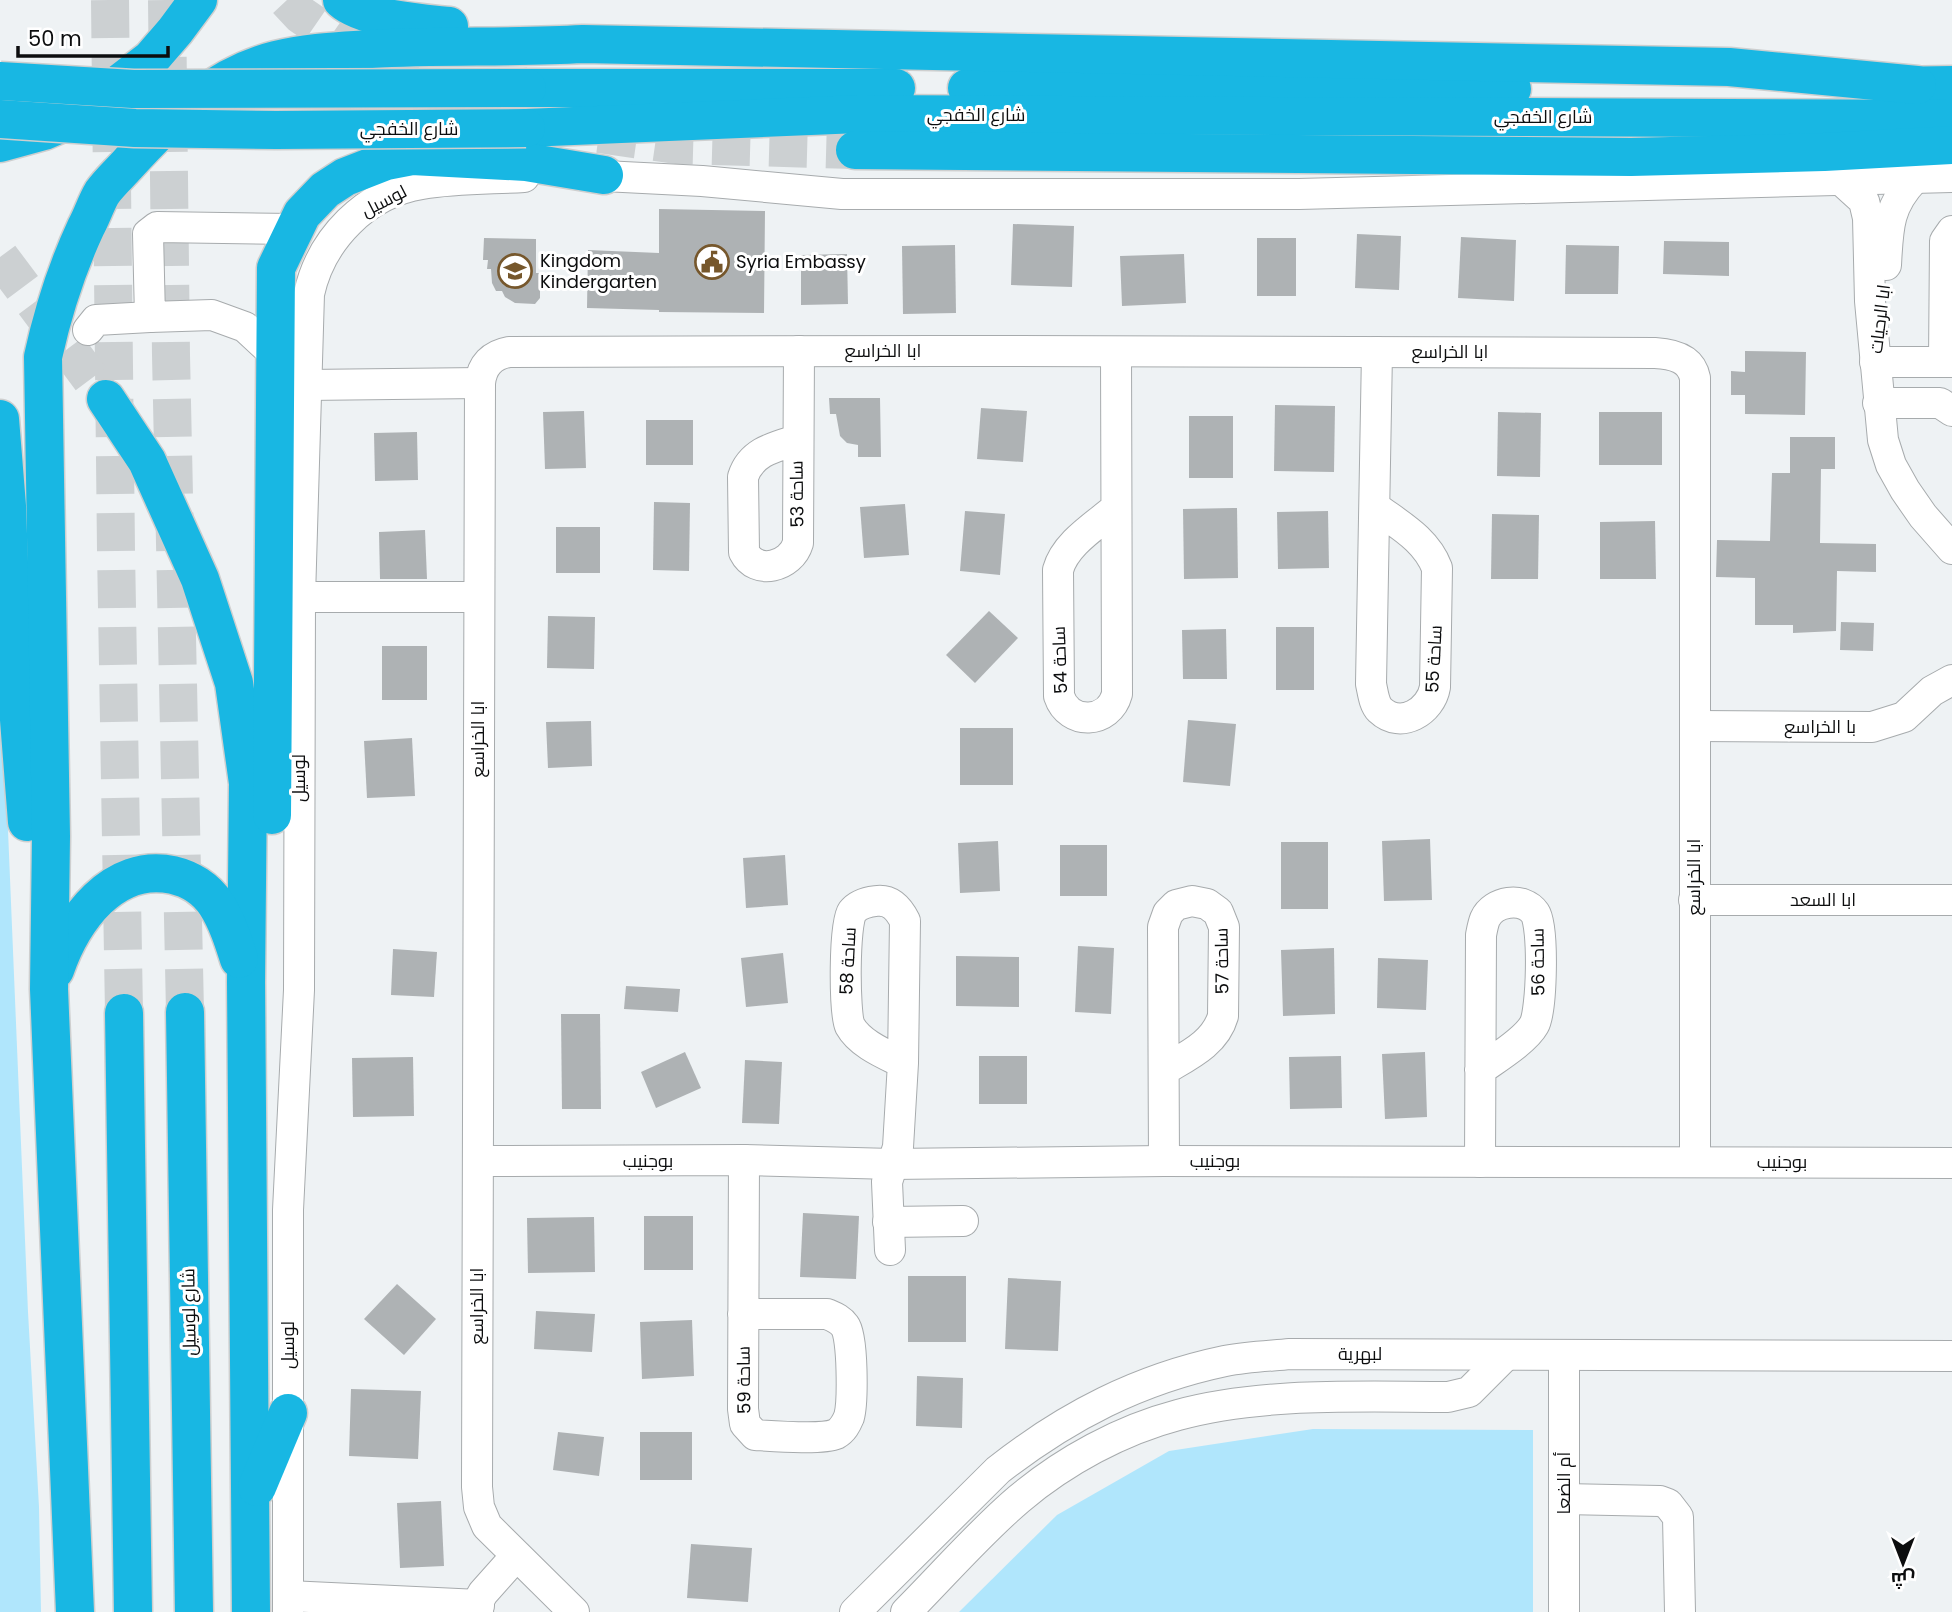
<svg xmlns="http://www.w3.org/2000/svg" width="1952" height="1612" viewBox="0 0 1952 1612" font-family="Poppins,Cairo,sans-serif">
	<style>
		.green { fill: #b0e6fc }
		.building { fill: #aeb2b4 }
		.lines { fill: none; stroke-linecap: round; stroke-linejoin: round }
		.highway-tunnel { stroke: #ccd0d2; stroke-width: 38; stroke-dasharray: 38 19; stroke-linecap: butt }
		.minor-casing { stroke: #a7abad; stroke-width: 32 }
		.highway-casing { stroke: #cecfcf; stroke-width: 41 }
		.minor { stroke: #fff; stroke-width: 30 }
		.highway { stroke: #18b7e3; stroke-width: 38 }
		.highway-bridge-casing { stroke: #cecfcf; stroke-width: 41; stroke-linecap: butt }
		.highway-bridge { stroke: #18b7e3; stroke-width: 38 }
		.labels { text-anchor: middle; stroke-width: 6; stroke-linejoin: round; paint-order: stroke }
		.street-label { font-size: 18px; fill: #0c0d0e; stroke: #fff }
		.poi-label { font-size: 18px; fill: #0c0d0e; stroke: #fff; text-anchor: start }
	</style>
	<rect width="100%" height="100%" fill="#eef2f4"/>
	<g class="green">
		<polygon points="0,711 6,782 28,1312 39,1507 41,1612 0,1612"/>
		<polygon points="1313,1429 1533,1430 1533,1612 959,1612 1057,1515 1169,1451"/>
	</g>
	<g class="building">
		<polygon points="659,209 765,211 764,313 659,312 659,310 587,308 588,250 659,253"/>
		<polygon points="1013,224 1074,226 1072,287 1011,285"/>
		<polygon points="1357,234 1401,236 1399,290 1355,288"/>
		<polygon points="1461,237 1516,240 1514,301 1458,298"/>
		<polygon points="484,238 536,239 536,273 540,273 540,298 535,304 515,303 505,297 502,291 496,291 492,283 491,269 487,269 488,260 483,260"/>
		<rect x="1257" y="238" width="39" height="58"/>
		<polygon points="1664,241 1729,242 1729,276 1663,274"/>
		<polygon points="955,245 956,313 903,314 902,246"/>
		<polygon points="1566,245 1619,246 1618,294 1565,294"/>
		<polygon points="847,254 848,304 801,305 801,255"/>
		<polygon points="1184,254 1186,303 1122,306 1120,256"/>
		<polygon points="1745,351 1806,352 1805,415 1745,414 1745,395 1731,395 1731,371 1745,372"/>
		<polygon points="829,398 880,398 881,457 858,457 858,445 847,443 840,436 836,414 830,414"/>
		<polygon points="1275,405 1335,406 1334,472 1274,471"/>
		<polygon points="981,408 1027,411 1023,462 977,459"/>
		<polygon points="584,411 586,468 545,469 543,412"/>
		<polygon points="1498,412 1541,413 1540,477 1497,476"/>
		<rect x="1599" y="412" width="63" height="53"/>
		<rect x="1189" y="416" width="44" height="62"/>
		<rect x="646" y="420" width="47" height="45"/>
		<polygon points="417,432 418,480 375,481 374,433"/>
		<polygon points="1790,437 1835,437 1835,469 1821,469 1820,543 1876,544 1876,572 1837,571 1836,631 1793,633 1793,625 1755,625 1755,578 1716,577 1717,540 1770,541 1772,473 1790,473"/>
		<polygon points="654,502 690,503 689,571 653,570"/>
		<polygon points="905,504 909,555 864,558 860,507"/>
		<polygon points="1233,508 1237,508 1238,578 1184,579 1183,509"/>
		<polygon points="965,511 1005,514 1000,575 960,571"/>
		<polygon points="1328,511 1329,568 1278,569 1277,512"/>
		<polygon points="1492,514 1539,515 1538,579 1491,579"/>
		<polygon points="1655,521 1656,579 1600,579 1600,522"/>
		<rect x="556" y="527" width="44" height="46"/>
		<polygon points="425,530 427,579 380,579 379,532"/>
		<polygon points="989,611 1018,638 975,683 946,655"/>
		<polygon points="548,616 595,617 594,669 547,668"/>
		<polygon points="1841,622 1874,623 1873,651 1840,650"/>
		<rect x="1276" y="627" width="38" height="63"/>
		<polygon points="1226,629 1227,679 1183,679 1182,630"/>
		<rect x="382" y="646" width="45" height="54"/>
		<polygon points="1188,720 1236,724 1230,786 1183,782"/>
		<polygon points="591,721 592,766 548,768 546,722"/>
		<rect x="960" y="728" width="53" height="57"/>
		<polygon points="412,738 415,796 367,798 364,741"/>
		<polygon points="1430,839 1432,900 1384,901 1382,841"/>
		<polygon points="998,841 1000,891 960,893 958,843"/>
		<rect x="1281" y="842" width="47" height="67"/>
		<rect x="1060" y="845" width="47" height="51"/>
		<polygon points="785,855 788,905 746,908 743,858"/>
		<polygon points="1078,946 1114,948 1111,1014 1075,1012"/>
		<polygon points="1334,948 1335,1014 1283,1016 1281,950"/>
		<polygon points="393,949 437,952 434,997 391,995"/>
		<polygon points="783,953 788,1003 746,1007 741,958"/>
		<polygon points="956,956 1019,957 1019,1007 956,1006"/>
		<polygon points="1378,958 1428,960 1426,1010 1377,1008"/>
		<polygon points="626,986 680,989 678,1012 624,1009"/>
		<polygon points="561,1014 600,1014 601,1109 562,1109"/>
		<polygon points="685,1052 701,1088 656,1108 641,1072"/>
		<polygon points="1425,1052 1427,1117 1385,1119 1382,1054"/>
		<rect x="979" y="1056" width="48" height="48"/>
		<polygon points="1341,1056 1342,1108 1290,1109 1289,1057"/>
		<polygon points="413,1057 414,1116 353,1117 352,1058"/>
		<polygon points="745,1060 782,1062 779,1124 742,1123"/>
		<polygon points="803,1213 859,1216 856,1279 800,1277"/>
		<rect x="644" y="1216" width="49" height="54"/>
		<polygon points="594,1217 595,1272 528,1273 527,1218"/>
		<rect x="908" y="1276" width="58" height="66"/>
		<polygon points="1008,1278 1061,1281 1058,1351 1005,1349"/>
		<polygon points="397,1284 436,1319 404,1355 364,1319"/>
		<polygon points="536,1311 595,1314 592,1352 534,1349"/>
		<polygon points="692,1320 694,1376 642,1379 640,1322"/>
		<polygon points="917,1376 963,1378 962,1428 916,1426"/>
		<polygon points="351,1389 421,1391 418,1459 349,1456"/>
		<polygon points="558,1432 604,1437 599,1476 553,1470"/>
		<rect x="640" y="1432" width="52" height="48"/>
		<polygon points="441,1501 444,1566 400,1568 397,1503"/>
		<polygon points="691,1544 752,1548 748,1602 687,1598"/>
	</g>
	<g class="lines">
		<g class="highway-tunnel">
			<polyline points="110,0 116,550 124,1013"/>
			<polyline points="167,0 171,355 185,1012"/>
			<polyline points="287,0 301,15 349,48 411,82 475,105 544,122"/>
			<polyline points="599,134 676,145 855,150"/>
			<polyline points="0,257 106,399"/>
		</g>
		<g class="minor-casing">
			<g id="minor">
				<polyline points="584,175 702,181 842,194 1299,194 1952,177"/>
				<polyline points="1842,181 1864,201 1868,218 1870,301 1883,440 1891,465 1905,490 1923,516 1952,549"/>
				<path d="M1886,265C1888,228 1888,206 1914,179"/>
				<polyline points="88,330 96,320 150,317"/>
				<polyline points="274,354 245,327 212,315 150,317 148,234 157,227 293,229"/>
				<polyline points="1875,362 1952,362"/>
				<polyline points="1944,362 1945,241 1952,231"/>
				<polyline points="306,385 480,383"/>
				<polyline points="1878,403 1940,403 1952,411"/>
				<path d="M797,440C774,447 751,452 743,477L744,552C756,576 791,567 798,543L799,351"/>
				<path d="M1375,507C1399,525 1426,539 1437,568L1435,687C1431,711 1401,730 1380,710C1374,704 1373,693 1371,684L1377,352"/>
				<path d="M1115,509C1095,526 1065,544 1058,570L1059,696C1069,726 1109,724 1117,694L1116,352"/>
				<polyline points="300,597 479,597"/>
				<polyline points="1695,726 1872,727 1904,717 1932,691 1952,680"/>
				<polyline points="1694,900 1952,900"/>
				<path d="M1480,1070C1495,1059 1525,1041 1534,1025C1542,1011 1544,926 1535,913C1523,896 1493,901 1485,919C1483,924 1482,930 1481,935L1480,1162"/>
				<polyline points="478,1161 744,1160 892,1164 1164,1161 1952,1163"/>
				<path d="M1164,1161L1163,927L1168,913L1176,905L1192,901L1207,904L1218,912L1224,927L1223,1016C1215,1044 1187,1056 1164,1070"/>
				<polyline points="888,1222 963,1221"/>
				<path d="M890,1250L887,1182L898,1147L903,1063L905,921C899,909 891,899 876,901C867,902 858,904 852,912C844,923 844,1013 850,1026C860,1044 885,1054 903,1063"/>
				<path d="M743,1314H827C834,1317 840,1319 845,1326C853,1336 853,1403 849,1417C846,1424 843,1430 836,1434C822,1440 772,1436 755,1435L745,1424L743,1409L744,1160"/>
				<polyline points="1564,1355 1564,1612"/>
				<polyline points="1564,1499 1660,1501 1668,1504 1678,1517 1680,1612"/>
				<polyline points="288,1596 479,1605"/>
				<path d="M288,1612V1210L299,990L300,597L309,294C321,239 366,193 422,184C455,178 491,179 524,177"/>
				<polyline points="478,1612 479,1600 483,1593 516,1556"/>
				<path d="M574,1612L487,1526L479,1507L477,1487L480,383C482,365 492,355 509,352C891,350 1273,351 1655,353C1673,354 1691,358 1695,378V1162"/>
				<path d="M855,1612L998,1470C1067,1416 1139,1379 1225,1361C1246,1357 1269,1356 1290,1354L1952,1356"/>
				<path d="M906,1612C943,1575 979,1533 1019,1499C1064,1461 1121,1430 1178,1415C1262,1392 1361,1397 1448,1397L1469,1392L1506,1355"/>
			</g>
		</g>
		<g class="highway-casing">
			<g id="highway">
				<path d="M342,0C363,19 421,23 449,26"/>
				<polyline points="1891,86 1952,85"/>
				<polyline points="527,88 896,88"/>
				<polyline points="967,88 1512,89"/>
				<polyline points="526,128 859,114 1952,119"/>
				<polyline points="0,143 44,131 74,118 151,59 175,31 198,0"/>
				<polyline points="855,150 1631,157 1824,152 1952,145"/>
				<polyline points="106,399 147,461 200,579 234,683 248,783 246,982 251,1612"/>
				<polyline points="0,419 7,506 11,617 27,822"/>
				<polyline points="272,815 276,268 302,214 325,190 345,177 386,161 412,156 526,162 604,175"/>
				<path d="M55,970C72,920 113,862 173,875C190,879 206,889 216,904C227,921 233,940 239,959"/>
				<polyline points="185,1012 194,1612"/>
				<polyline points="124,1013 133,1612"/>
				<polyline points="257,1487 288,1413"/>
				<path d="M75,1612L49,989L51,836L43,357C53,311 66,270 86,227C92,216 96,203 102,193C109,183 119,174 127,165C167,120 216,75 276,60C307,52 339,51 371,49C441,45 512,48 583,44L1729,67L1917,85"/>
			</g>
		</g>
		<use href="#minor" class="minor"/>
		<use href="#highway" class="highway"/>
		<g class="highway-bridge-casing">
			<g id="highway-bridge">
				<polyline points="0,81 133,89 527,88"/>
				<polyline points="0,119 135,128 276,130 526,128"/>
			</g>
		</g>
		<use href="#highway-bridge" class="highway-bridge"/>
	</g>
	<defs>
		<g id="civic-ring" transform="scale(1.75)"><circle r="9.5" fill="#fff" stroke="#76572c" stroke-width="1.5"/><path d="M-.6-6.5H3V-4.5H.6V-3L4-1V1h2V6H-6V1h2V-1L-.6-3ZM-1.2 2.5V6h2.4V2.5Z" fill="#76572c"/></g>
		<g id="school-ring" transform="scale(1.75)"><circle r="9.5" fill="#fff" stroke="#76572c" stroke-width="1.5"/><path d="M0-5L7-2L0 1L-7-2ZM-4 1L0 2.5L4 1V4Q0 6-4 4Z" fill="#76572c"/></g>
	</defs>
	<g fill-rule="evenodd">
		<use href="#civic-ring" x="712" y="262"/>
		<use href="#school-ring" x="515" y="271"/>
	</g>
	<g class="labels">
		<g class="street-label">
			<text x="976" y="121">شارع الخفجي</text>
			<text x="1543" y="123">شارع الخفجي</text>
			<text x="409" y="135">شارع الخفجي</text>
			<text transform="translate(384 201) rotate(-27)" y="6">لوسيل</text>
			<text transform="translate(1880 319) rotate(-83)" y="6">ابا الرحيات</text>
			<text x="883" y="357">ابا الخراسع</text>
			<text x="1450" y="358">ابا الخراسع</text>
			<text transform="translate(797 494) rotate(-91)" y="6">ساحة 53</text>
			<text transform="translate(1434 659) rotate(-87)" y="6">ساحة 55</text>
			<text transform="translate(1060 660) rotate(-92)" y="6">ساحة 54</text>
			<text x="1820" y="733">با الخراسع</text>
			<text transform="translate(478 739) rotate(-90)" y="6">ابا الخراسع</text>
			<text transform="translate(299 778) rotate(-90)" y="6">لوسيل</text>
			<text transform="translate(1694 877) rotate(-90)" y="6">ابا الخراسع</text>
			<text x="1823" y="906">ابا السعد</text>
			<text transform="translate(848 961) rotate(-87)" y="6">ساحة 58</text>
			<text transform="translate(1222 961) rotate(-91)" y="6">ساحة 57</text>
			<text transform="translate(1538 962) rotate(-91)" y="6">ساحة 56</text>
			<text x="648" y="1167">بوجنيب</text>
			<text x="1215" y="1167">بوجنيب</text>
			<text x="1782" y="1168">بوجنيب</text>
			<text transform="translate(477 1306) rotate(-90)" y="6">ابا الخراسع</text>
			<text transform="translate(189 1312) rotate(-91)" y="6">شارع لوسيل</text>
			<text transform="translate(288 1345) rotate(-90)" y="6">لوسيل</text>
			<text x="1360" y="1360">لبهرية</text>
			<text transform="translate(744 1380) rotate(-91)" y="6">ساحة 59</text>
			<text transform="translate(1564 1483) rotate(-90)" y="6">أم الضعا</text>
		</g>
		<g class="poi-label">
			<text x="540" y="267">Kingdom<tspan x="540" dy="21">Kindergarten</tspan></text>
			<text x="736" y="268">Syria Embassy</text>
		</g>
	</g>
	<g transform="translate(1903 1563) rotate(180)" stroke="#ffffff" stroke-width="5" paint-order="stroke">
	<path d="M0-5L12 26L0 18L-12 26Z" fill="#0c0d0e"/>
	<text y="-10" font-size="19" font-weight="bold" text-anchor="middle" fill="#0c0d0e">ش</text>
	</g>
	<path d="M18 46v10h150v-10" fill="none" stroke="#0c0d0e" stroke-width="3.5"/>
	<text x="28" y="46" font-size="21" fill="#0c0d0e" stroke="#ffffff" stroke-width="5" paint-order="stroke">50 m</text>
</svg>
